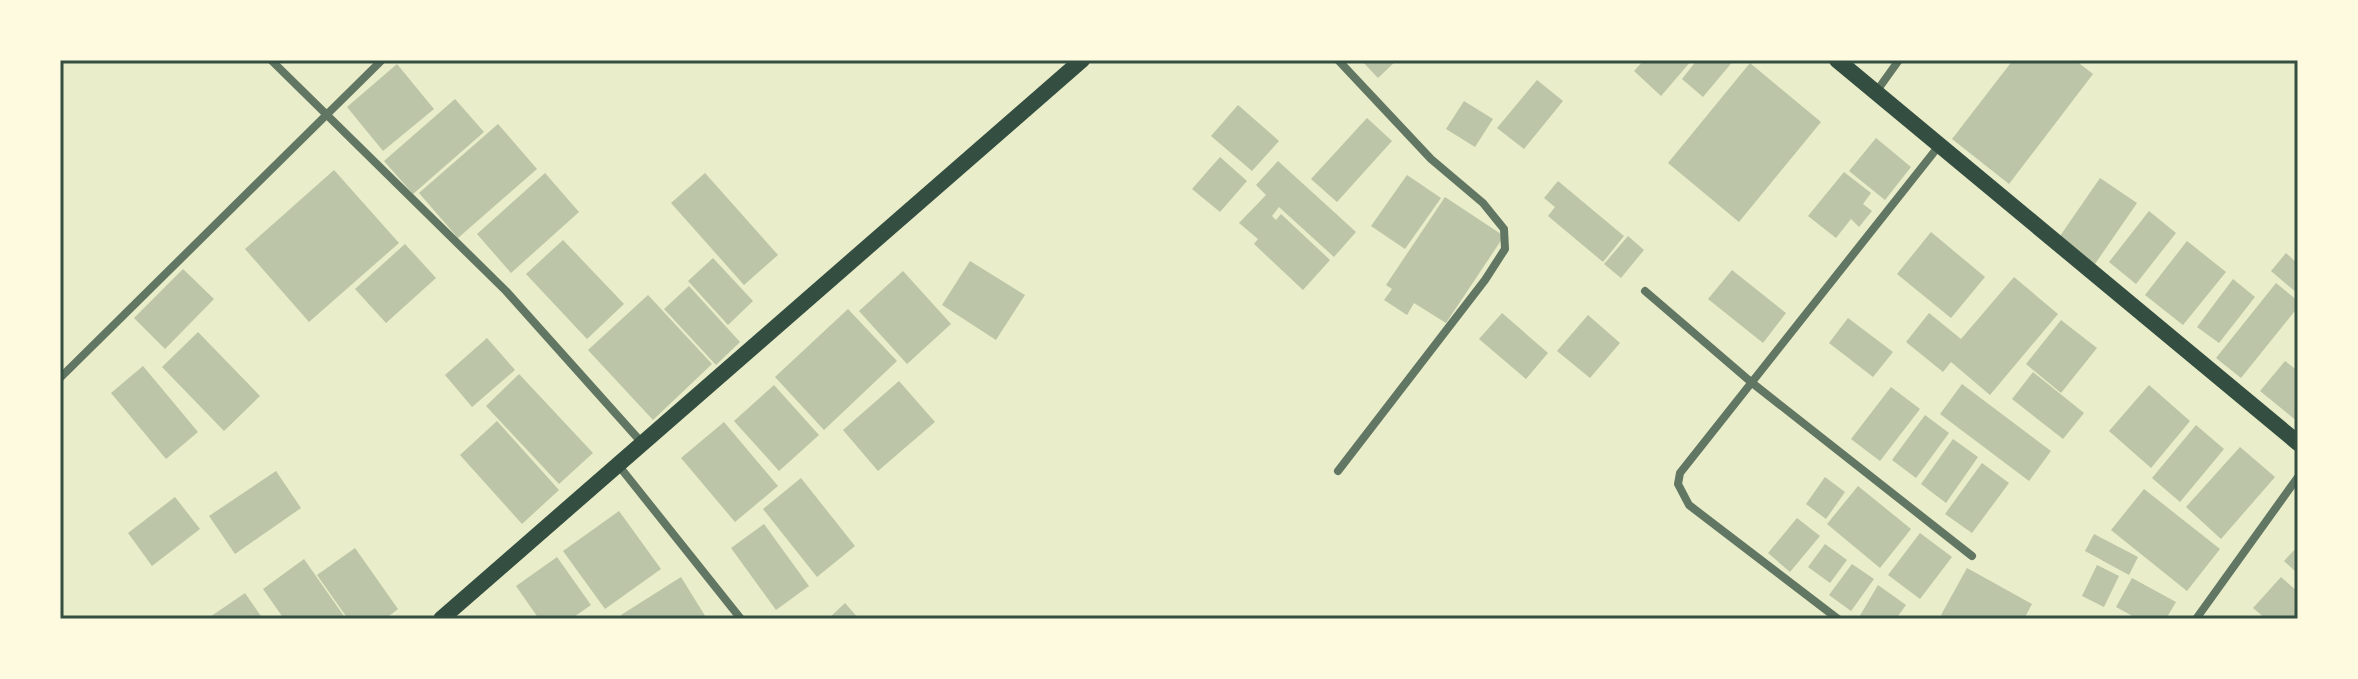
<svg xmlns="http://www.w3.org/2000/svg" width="2358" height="679" viewBox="0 0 2358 679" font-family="'Sofia Sans Condensed',sans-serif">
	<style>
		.building { fill: #bcc5a7 }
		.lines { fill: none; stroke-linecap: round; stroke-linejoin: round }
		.minor { stroke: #617663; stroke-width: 8 }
		.secondary { stroke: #344e41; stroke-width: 16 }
		.neatline { fill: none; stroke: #344e41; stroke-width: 3 }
	</style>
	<rect width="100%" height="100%" fill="#e9edc9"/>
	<g class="building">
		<polygon points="1361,60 1397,60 1378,78"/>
		<polygon points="1644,60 1692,60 1661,96 1634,71"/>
		<polygon points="1697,60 1734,60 1703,97 1682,79"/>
		<polygon points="2013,60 2075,60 2093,74 2009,184 1952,139"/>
		<polygon points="1750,63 1821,122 1739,222 1668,163"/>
		<polygon points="397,64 434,109 383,151 347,107"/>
		<polygon points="1537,80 1563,101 1524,149 1497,128"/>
		<polygon points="455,99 484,132 413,194 384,161"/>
		<polygon points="1464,101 1493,119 1475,147 1446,129"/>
		<polygon points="1238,105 1279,141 1252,171 1211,136"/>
		<polygon points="1367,118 1392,141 1337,202 1311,179"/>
		<polygon points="498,124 537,169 458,238 419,193"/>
		<polygon points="1876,138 1911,167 1885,200 1849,171"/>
		<polygon points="1220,157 1247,181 1220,212 1192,189"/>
		<polygon points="1278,161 1356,232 1334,257 1279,207 1272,216 1276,220 1281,214 1330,260 1303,290 1254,244 1258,239 1239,223 1266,195 1256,185"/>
		<polygon points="334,170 399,243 309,322 245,249"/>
		<polygon points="1844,172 1871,193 1863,204 1872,211 1859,227 1851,219 1836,238 1808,216"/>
		<polygon points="545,173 579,212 511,273 477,234"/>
		<polygon points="705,173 778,255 744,285 671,203"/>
		<polygon points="1407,175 1441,198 1405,249 1371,226"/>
		<polygon points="2100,178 2137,203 2095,264 2058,239"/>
		<polygon points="1558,181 1624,236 1603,262 1548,216 1555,207 1544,198"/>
		<polygon points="1445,197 1504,236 1446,323 1414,303 1407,315 1384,300 1392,289 1386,285"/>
		<polygon points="2149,211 2176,233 2136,284 2109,262"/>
		<polygon points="1931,232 1985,277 1951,318 1897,274"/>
		<polygon points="1628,236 1644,250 1621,278 1604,264"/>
		<polygon points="563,240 624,304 587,339 526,274"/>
		<polygon points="2187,241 2226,272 2183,325 2145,295"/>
		<polygon points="405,244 436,278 386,323 355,289"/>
		<polygon points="2286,253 2298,264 2298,294 2271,271"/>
		<polygon points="713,258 753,301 728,325 688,281"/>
		<polygon points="970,261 1025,295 996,340 942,305"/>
		<polygon points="183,269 214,299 165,349 134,318"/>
		<polygon points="1732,270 1786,313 1763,343 1708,299"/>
		<polygon points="903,271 951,324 907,364 859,311"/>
		<polygon points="2014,277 2058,314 1990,395 1951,362 1943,372 1906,342 1929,313 1961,339"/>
		<polygon points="2233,279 2255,297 2219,343 2197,327"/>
		<polygon points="2276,283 2298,301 2298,307 2241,378 2216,358"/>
		<polygon points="689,286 740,342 716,365 664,309"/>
		<polygon points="648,295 712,364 653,420 588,350"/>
		<polygon points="848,309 897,361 824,430 775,377"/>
		<polygon points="1502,313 1548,353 1526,379 1479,339"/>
		<polygon points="1588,315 1620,343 1590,378 1557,351"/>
		<polygon points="1848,318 1893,352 1873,377 1829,343"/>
		<polygon points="2061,320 2097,348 2061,393 2026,364"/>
		<polygon points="198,332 260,396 224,431 162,367"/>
		<polygon points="487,338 515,370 472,407 445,375"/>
		<polygon points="2285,361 2298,371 2298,422 2260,391"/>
		<polygon points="143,366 198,432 166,459 111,393"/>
		<polygon points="2033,372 2084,413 2063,439 2012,399"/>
		<polygon points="519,374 593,453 559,484 486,406"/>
		<polygon points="899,381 935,422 878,471 843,430"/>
		<polygon points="1962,384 2051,451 2029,481 1940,414"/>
		<polygon points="774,385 819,435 779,471 734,421"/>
		<polygon points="2149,385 2190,421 2151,468 2109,431"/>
		<polygon points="1891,387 1920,409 1880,461 1851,439"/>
		<polygon points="1925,415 1949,433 1916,478 1892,460"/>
		<polygon points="497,421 559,490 522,524 460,455"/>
		<polygon points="724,422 778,486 735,522 681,458"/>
		<polygon points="2196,425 2224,449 2180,502 2152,478"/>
		<polygon points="1953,439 1978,457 1946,503 1921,484"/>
		<polygon points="2240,447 2275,477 2221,539 2186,507"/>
		<polygon points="1982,463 2009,483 1972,533 1945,514"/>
		<polygon points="276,471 301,508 235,554 209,516"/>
		<polygon points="1825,477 1845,492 1826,519 1806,504"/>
		<polygon points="801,478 855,546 817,577 763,509"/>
		<polygon points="1858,486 1911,529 1880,568 1827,524"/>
		<polygon points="2144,489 2220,549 2187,591 2111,530"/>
		<polygon points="175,497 200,529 152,566 128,533"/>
		<polygon points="619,511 661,569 605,609 563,551"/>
		<polygon points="1797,518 1820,536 1790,572 1768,553"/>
		<polygon points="764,524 809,586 776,610 731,548"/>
		<polygon points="1920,533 1952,557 1920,599 1888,575"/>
		<polygon points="2094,534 2138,557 2129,575 2085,551"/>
		<polygon points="1825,544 1847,560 1830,583 1808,567"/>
		<polygon points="2298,546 2298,574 2284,561"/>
		<polygon points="355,548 398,609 385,619 348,619 317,575"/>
		<polygon points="557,557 591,605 571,619 539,619 516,586"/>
		<polygon points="304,559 346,619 284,619 263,589"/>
		<polygon points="1852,564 1874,579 1851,611 1829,595"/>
		<polygon points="2097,565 2119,576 2104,607 2082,596"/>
		<polygon points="1967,568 2032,604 2024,619 1948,619 1941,615"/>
		<polygon points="681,577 707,619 623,619 621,615"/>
		<polygon points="2281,577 2298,592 2297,619 2266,619 2253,608"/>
		<polygon points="2132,578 2176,602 2166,619 2138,619 2116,607"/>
		<polygon points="1878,585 1906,605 1896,619 1858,619"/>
		<polygon points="245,593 263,619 207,619"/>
		<polygon points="845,603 859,619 828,619"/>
	</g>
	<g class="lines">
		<g class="minor">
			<polyline points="271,60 506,291 643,444"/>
			<polyline points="1338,60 1431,159 1483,203 1504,229 1505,249 1485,280 1338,471"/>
			<polyline points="1876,92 1899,60"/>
			<polyline points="1645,291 1751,382 1972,556"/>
			<polyline points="60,378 382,60"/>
			<polyline points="619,466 741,619"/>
			<polyline points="1838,619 1689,505 1678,484 1680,473 1938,147"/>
			<polyline points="2196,619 2298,477"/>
		</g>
		<g class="secondary">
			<polyline points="1837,60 2298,443"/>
			<polyline points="441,619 1082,60"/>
		</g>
	</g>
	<rect width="2358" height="679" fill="none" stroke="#fefae0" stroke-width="124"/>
	<rect x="62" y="62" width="2234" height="555" class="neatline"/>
</svg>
